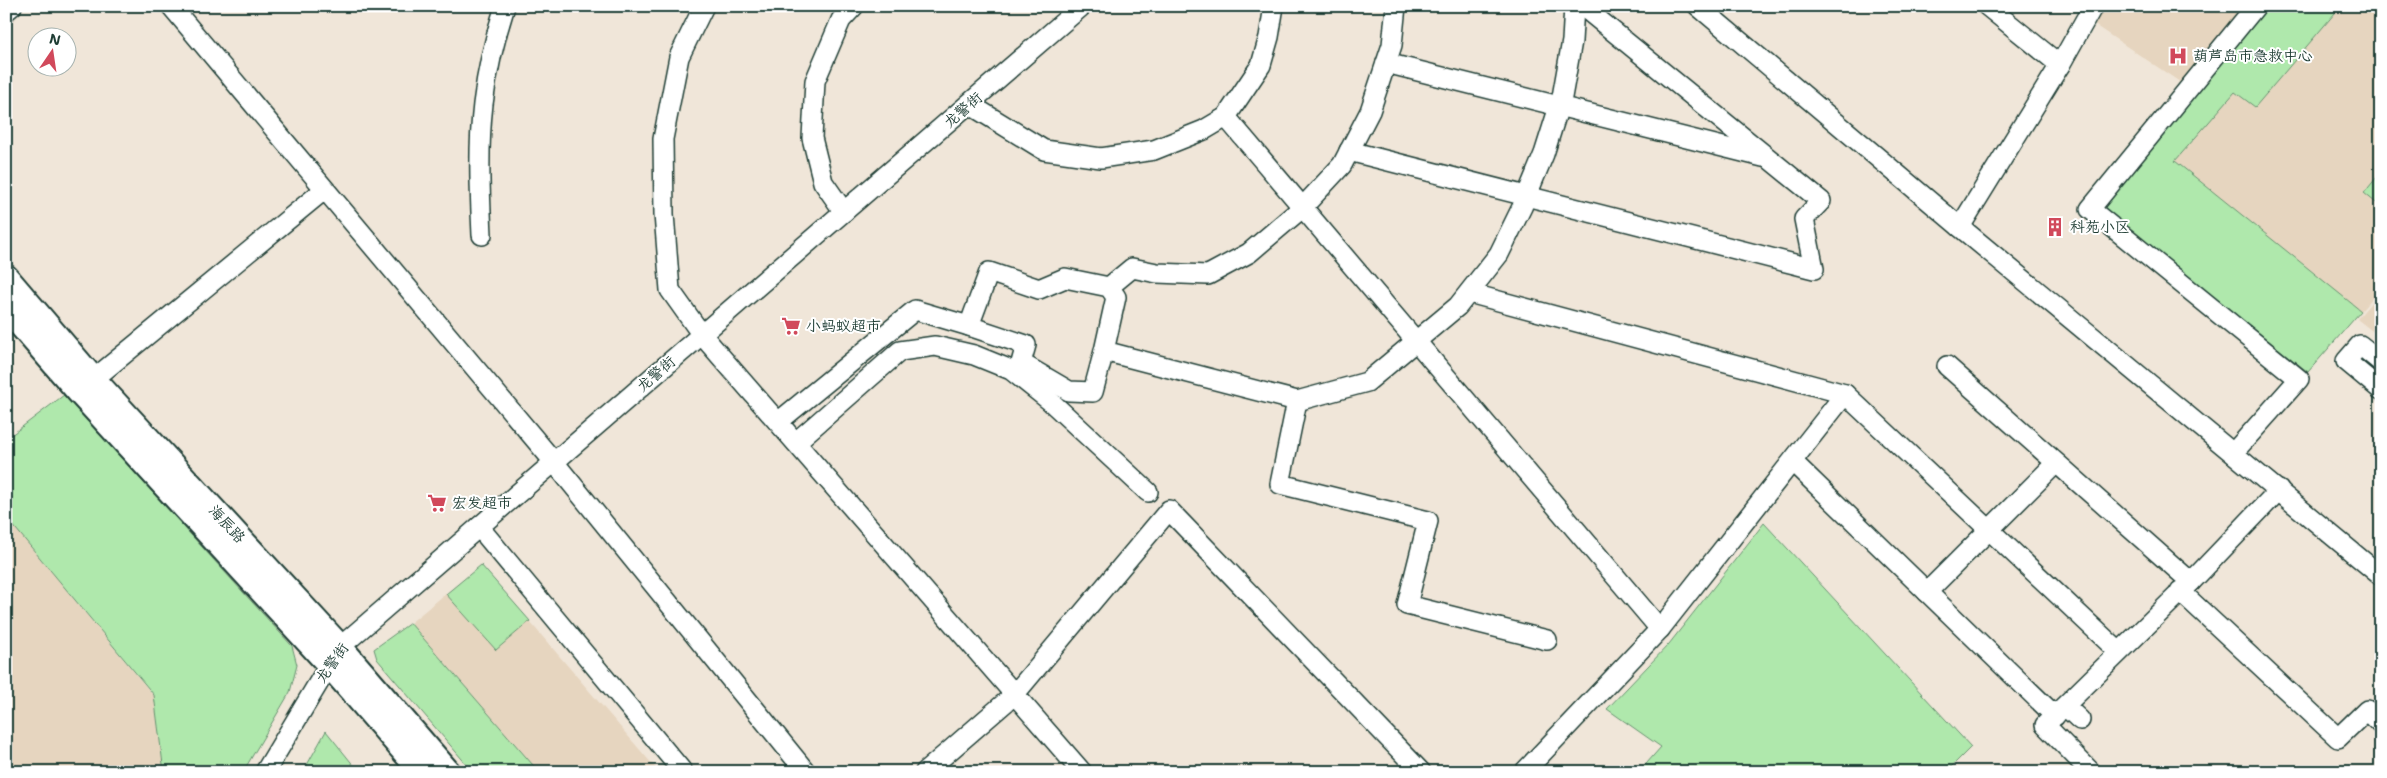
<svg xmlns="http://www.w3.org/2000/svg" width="2387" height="778" viewBox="0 0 2387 778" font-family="'Shantell Sans','LXGW WenKai TC',sans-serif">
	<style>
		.built { fill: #e6d5bf }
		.green { fill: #afe8ac; stroke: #679270 }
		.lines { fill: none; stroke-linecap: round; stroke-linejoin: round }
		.minor-casing { stroke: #1f3d34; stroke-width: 22 }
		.major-casing { stroke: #1f3d34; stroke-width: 28 }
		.minor { stroke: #fff; stroke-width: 19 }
		.major { stroke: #fff; stroke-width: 24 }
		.labels { text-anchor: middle; stroke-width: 4; stroke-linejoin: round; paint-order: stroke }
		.poi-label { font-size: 15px; fill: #1f3d34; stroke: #fff; text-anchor: start }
		.street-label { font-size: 15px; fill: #1f3d34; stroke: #fff }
	</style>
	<rect width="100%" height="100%" fill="#f0e6d9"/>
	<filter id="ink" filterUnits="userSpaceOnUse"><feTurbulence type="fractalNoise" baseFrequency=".02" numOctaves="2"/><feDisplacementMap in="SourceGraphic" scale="10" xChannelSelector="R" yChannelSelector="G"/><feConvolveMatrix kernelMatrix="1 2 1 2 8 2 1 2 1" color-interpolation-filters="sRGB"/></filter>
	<g filter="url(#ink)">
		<g class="built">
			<polygon points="2103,6 2256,6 2189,88 2093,24"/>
			<polygon points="2257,6 2381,6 2381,288 2308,372 2100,206"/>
			<polygon points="2381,291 2381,338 2357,319"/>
			<polygon points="6,517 154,696 164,772 6,772"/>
			<polygon points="481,565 659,772 539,772 410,623"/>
		</g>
		<g class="green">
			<polygon points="2261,6 2341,6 2255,107 2235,92 2175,161 2361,311 2308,372 2100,206"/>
			<polygon points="2381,172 2381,207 2364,193"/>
			<polygon points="64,395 292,646 297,665 290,692 243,772 164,772 154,695 6,517 6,439"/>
			<polygon points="1764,523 1971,747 1946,772 1639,772 1661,747 1607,709 1669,644"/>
			<polygon points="481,565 530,621 496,650 446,594"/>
			<polygon points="410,623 539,772 473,772 377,659 374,649"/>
			<polygon points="326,731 359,772 303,772"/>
		</g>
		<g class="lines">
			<g class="minor-casing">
				<g id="minor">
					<polyline points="171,6 554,462 806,772"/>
					<polyline points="704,6 679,57 663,139 664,214 670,290 702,335 1082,772"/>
					<polyline points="1698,6 1960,227 2381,576"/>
					<polyline points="1987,6 2060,65"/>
					<polyline points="6,11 12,6"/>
					<polyline points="1386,63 1763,157"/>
					<polyline points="969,104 1044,150 1101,158 1154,150 1204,130 1226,117 1261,65 1269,37 1274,6"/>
					<polyline points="1226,117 1660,629"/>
					<polyline points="1349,151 1814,269 1804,219 1821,201 1582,6"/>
					<polyline points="844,212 823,182 812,138 815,81 841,20 854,6"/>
					<polyline points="1960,227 2060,65 2093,6"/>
					<path d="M482,235C480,192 478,147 483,104C487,71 495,37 505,6"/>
					<polyline points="1109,287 1132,268 1157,273 1208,275 1249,253 1302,208 1342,165 1370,111 1392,45 1396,6"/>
					<polyline points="1469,293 1845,394 2119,652"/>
					<polyline points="969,326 1026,345 1021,363 1069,391 1093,392 1104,351"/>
					<polyline points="2381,362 2360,345 2346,361 2381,390"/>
					<polyline points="1947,366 2191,582"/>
					<polyline points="84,387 324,190"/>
					<polyline points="1297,401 1280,484 1428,521 1407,605 1547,640"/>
					<polyline points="778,422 915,310 969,326 989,272 1039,289 1065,278 1109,287 1116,297 1104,351 1297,401 1367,382 1458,306 1499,254 1522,207 1544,154 1562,97 1572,41 1574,6"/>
					<polyline points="796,442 900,351 935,346 974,355 1011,370 1050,401 1148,492"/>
					<polyline points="2234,452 2299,379 2090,209 2256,6"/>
					<polyline points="1793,462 2055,716"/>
					<polyline points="479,527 683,772"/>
					<polyline points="2180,591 2338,738 2367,710 2381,724"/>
					<polyline points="1927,592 2056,463"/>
					<polyline points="2065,706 2080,720"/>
					<polyline points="265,772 340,647 1082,6"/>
					<polyline points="925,772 1014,695 1169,510 1421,772"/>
					<polyline points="1524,772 1660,629 1845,394"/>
					<polyline points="2091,772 2045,725 2191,582 2279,490"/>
				</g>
			</g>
			<g class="major-casing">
				<g id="major">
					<polyline points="6,277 93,379 340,647 448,772"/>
					<polyline points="6,308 79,392 325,660 422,772"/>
				</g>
			</g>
			<use href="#minor" class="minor"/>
			<use href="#major" class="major"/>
		</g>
	</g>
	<defs>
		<g id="hospital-bare" transform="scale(1.5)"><path d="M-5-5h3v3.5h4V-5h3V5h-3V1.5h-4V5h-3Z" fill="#d1495b" stroke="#fff" stroke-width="2.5" paint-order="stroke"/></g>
		<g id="building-bare" transform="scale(1.5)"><path d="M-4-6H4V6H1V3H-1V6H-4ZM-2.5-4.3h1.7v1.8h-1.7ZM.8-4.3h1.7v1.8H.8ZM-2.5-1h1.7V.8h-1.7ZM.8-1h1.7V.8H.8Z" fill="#d1495b" stroke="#fff" stroke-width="2.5" paint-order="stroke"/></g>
		<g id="supermarket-bare" transform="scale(1.5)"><path d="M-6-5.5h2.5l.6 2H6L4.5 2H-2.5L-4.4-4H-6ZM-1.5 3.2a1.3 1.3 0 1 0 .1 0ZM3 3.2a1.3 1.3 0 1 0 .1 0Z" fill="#d1495b" stroke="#fff" stroke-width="2.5" paint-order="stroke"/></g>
	</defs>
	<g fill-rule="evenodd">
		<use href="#hospital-bare" x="2178" y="56"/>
		<use href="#building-bare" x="2055" y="227"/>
		<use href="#supermarket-bare" x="791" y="326"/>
		<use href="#supermarket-bare" x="437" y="503"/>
	</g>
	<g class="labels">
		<g class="poi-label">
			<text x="2193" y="61">葫芦岛市急救中心</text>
			<text x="2070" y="232">科苑小区</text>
			<text x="806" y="331">小蚂蚁超市</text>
			<text x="452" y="508">宏发超市</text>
		</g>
		<g class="street-label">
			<text transform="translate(963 110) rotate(-41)" y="5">龙警街</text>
			<text transform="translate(656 374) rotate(-41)" y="5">龙警街</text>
			<text transform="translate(227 524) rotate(47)" y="5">海辰路</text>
			<text transform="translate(332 663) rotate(-55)" y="5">龙警街</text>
		</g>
	</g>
	<rect width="2387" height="778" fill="none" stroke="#fff" stroke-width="25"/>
	<rect x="12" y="12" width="2362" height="753" fill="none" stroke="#1f3d34" stroke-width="2" filter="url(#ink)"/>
	<g transform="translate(52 52) rotate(13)"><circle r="24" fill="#ffffff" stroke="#a5b1ae"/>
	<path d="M0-4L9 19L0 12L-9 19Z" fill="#d1495b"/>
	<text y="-8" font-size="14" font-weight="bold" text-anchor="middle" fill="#1f3d34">N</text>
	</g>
</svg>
